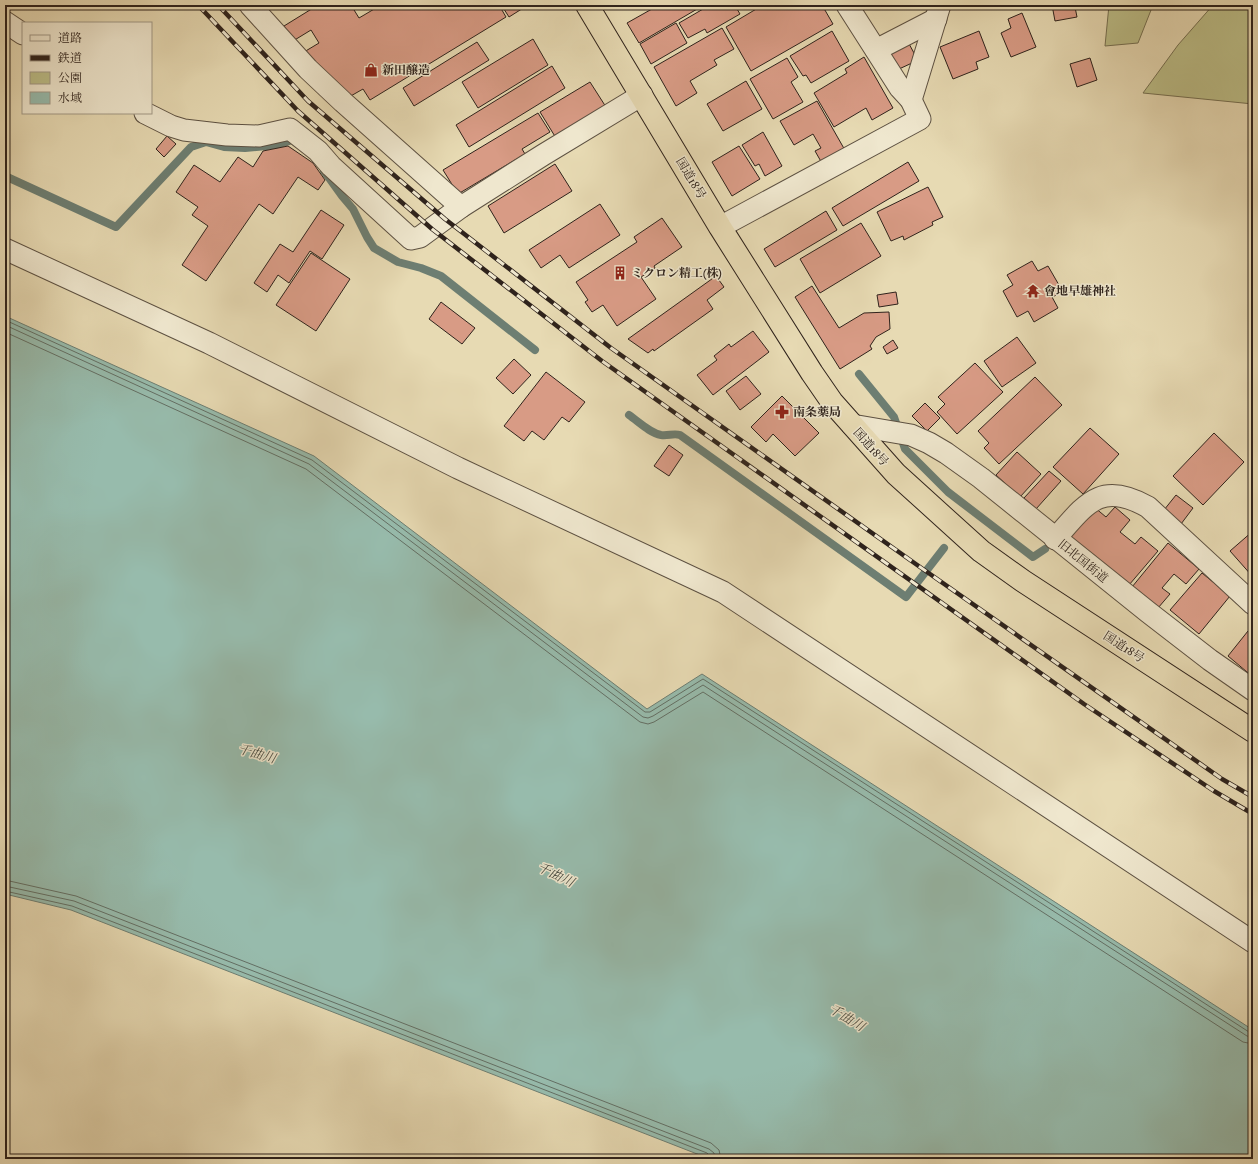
<svg xmlns="http://www.w3.org/2000/svg" width="1258" height="1164" viewBox="0 0 1258 1164" font-family="'IM FELL Double Pica','Noto Serif JP',serif">
	<style>
		.green { fill: #bcbe88; stroke: #767052 }
		.water { fill: #97bbac; stroke: #6d7e72 }
		.lines { fill: none; stroke-linecap: round; stroke-linejoin: round }
		.shore { stroke: #636f64; stroke-width: 1 }
		.stream { stroke: #6d7e72; stroke-width: 8 }
		.building { fill: #d89b85; stroke: #2f231c }
		.street-casing { stroke: #5d5142; stroke-width: 23 }
		.highway-casing { stroke: #2f231c; stroke-width: 24 }
		.street { stroke: #efe7ce; stroke-width: 21 }
		.highway { stroke: #e7dab3; stroke-width: 22 }
		.rail-casing { stroke: #2f231c; stroke-width: 4.5 }
		.rail { stroke: #efe7ce; stroke-width: 3; stroke-dasharray: 9; stroke-linecap: butt }
		.labels { text-anchor: middle; stroke-width: 3; stroke-linejoin: round; paint-order: stroke }
		.poi-label { font-size: 12px; font-weight: bold; fill: #2f231c; stroke: #efe7ce; text-anchor: start }
		.street-label { font-size: 12px; fill: #2f231c; stroke: #efe7ce }
		.water-label { font-size: 13px; font-style: italic; fill: #4e5147; stroke: #efe7ce }
	</style>
	<rect width="100%" height="100%" fill="#e7dab3"/>
	<filter id="stains"><feTurbulence type="fractalNoise" baseFrequency=".005" numOctaves="4"/><feColorMatrix values="0 0 0 0 .2 0 0 0 0 .09 0 0 0 0 .02 0 0 0 .5 -.17"/></filter>
	<radialGradient id="worn" r=".72"><stop offset=".6" stop-color="#630" stop-opacity="0"/><stop offset="1" stop-color="#630" stop-opacity=".3"/></radialGradient>
	<g class="green">
		<polygon points="1109,5 1153,5 1138,43 1105,46"/>
		<polygon points="1213,5 1253,5 1253,104 1143,93 1178,45"/>
	</g>
	<polygon class="water" points="5,316 314,456 647,709 702,674 1253,1030 1253,1159 710,1159 71,910 5,894"/>
	<g class="lines">
		<g class="shore">
			<polyline points="5,320 312,460 645,712 650,712 703,679 1249,1032 1253,1033"/>
			<polyline points="5,325 309,464 643,717 648,718 653,716 703,685 1247,1036 1253,1038"/>
			<polyline points="5,332 306,469 640,722 648,724 654,722 703,692 1243,1042 1253,1044"/>
			<polyline points="5,880 76,896 711,1143 719,1150 721,1159"/>
			<polyline points="5,886 74,901 709,1149 714,1153 715,1159"/>
			<polyline points="5,891 72,906 707,1153 710,1156 710,1159"/>
		</g>
		<g class="stream">
			<polyline points="324,171 342,196 353,209 367,237 374,248 398,262 421,268 441,276 535,350"/>
			<polyline points="5,176 116,227 191,147 206,142 224,147 245,148 277,145 292,140 297,144"/>
			<polyline points="859,374 894,417 905,449 948,492 1033,557 1045,549"/>
			<path d="M629,415C639,422 650,433 661,435C668,436 674,433 680,435L906,597L944,548"/>
		</g>
	</g>
	<g class="building">
		<polygon points="318,5 351,5 359,18 381,5 499,5 506,17 370,100 363,89 349,97 304,52 319,43 311,30 293,41 284,26"/>
		<polygon points="503,5 528,5 509,17 502,6"/>
		<polygon points="659,5 704,5 639,43 627,23"/>
		<polygon points="710,5 745,5 737,9 740,14 707,33 705,29 688,38 679,23"/>
		<polygon points="763,5 822,5 833,24 751,71 726,27"/>
		<polygon points="1052,5 1083,5 1075,7 1077,17 1055,21"/>
		<polygon points="1022,13 1036,47 1011,57 1001,33 1011,28 1008,19"/>
		<polygon points="676,23 687,43 651,64 640,44"/>
		<polygon points="722,28 734,49 714,60 717,65 690,81 697,93 676,106 654,67"/>
		<polygon points="832,31 849,61 811,83 806,75 803,76 790,56"/>
		<polygon points="979,31 989,57 976,62 978,69 953,79 940,47"/>
		<polygon points="533,39 548,65 478,108 462,82"/>
		<polygon points="477,42 489,60 414,106 403,88"/>
		<polygon points="908,42 914,53 912,63 899,69 889,51"/>
		<polygon points="864,57 893,108 872,120 866,108 834,127 814,93 847,73 845,69"/>
		<polygon points="787,58 798,77 791,82 803,102 773,119 750,79"/>
		<polygon points="1090,58 1097,80 1077,87 1070,64"/>
		<polygon points="552,66 565,88 469,147 456,125"/>
		<polygon points="746,81 762,109 723,131 707,104"/>
		<polygon points="590,82 606,107 556,138 540,112"/>
		<polygon points="817,101 846,152 823,165 815,151 821,148 813,134 794,145 780,121"/>
		<polygon points="538,113 550,132 522,149 525,154 458,194 443,170"/>
		<polygon points="763,132 782,166 765,176 759,164 755,166 742,145"/>
		<polygon points="167,136 176,144 164,157 156,149"/>
		<polygon points="288,146 313,163 325,180 318,190 298,177 273,214 259,204 206,281 182,265 208,226 192,215 198,207 176,192 194,165 220,182 238,157 253,167 263,151"/>
		<polygon points="739,146 760,179 732,196 712,162"/>
		<polygon points="908,162 919,181 843,226 832,208"/>
		<polygon points="555,164 572,191 504,233 488,206"/>
		<polygon points="928,187 943,217 932,222 933,225 904,240 903,236 891,241 877,212"/>
		<polygon points="600,204 620,235 569,268 560,255 541,268 529,250"/>
		<polygon points="321,210 344,225 322,259 310,251 289,283 278,275 267,292 254,283 280,244 293,252"/>
		<polygon points="826,211 837,230 775,267 764,249"/>
		<polygon points="662,218 682,247 654,266 655,268 641,277 656,299 617,326 603,305 592,312 585,302 588,300 576,282 637,242 634,237"/>
		<polygon points="861,223 881,256 820,293 800,259"/>
		<polygon points="311,253 350,279 316,331 276,305"/>
		<polygon points="1032,261 1038,271 1048,266 1063,292 1052,297 1058,308 1034,322 1028,311 1017,317 1003,291 1013,285 1007,275"/>
		<polygon points="716,276 724,287 707,300 713,309 654,351 653,349 648,353 628,339"/>
		<polygon points="812,286 839,328 864,313 889,312 890,329 876,337 870,346 872,349 840,369 795,297"/>
		<polygon points="896,292 898,304 879,307 877,295"/>
		<polygon points="441,302 475,328 462,344 429,319"/>
		<polygon points="753,331 769,352 713,395 697,375 717,360 714,356 729,344 731,347"/>
		<polygon points="1017,337 1036,363 1002,387 984,361"/>
		<polygon points="893,340 898,348 887,354 883,347"/>
		<polygon points="514,359 531,375 513,394 496,378"/>
		<polygon points="975,363 1003,392 957,434 937,412 945,404 938,397"/>
		<polygon points="546,372 585,402 569,422 562,417 544,440 532,431 524,441 504,426"/>
		<polygon points="746,376 761,394 740,410 726,391"/>
		<polygon points="1035,377 1062,405 999,464 984,448 989,443 978,431"/>
		<polygon points="782,396 819,433 795,456 773,434 766,442 751,427"/>
		<polygon points="925,403 940,418 927,431 912,416"/>
		<polygon points="1090,428 1119,454 1083,494 1053,467"/>
		<polygon points="1214,433 1244,462 1203,505 1173,476"/>
		<polygon points="669,445 683,455 669,476 654,466"/>
		<polygon points="1017,452 1041,474 1020,497 996,475"/>
		<polygon points="1049,471 1061,481 1036,509 1024,498"/>
		<polygon points="1176,495 1193,508 1181,524 1164,510"/>
		<polygon points="1094,507 1106,517 1115,507 1130,520 1120,532 1135,544 1141,537 1158,551 1129,585 1070,536"/>
		<polygon points="1253,531 1253,577 1230,551"/>
		<polygon points="1168,543 1199,569 1186,584 1174,574 1162,588 1170,594 1158,608 1132,587"/>
		<polygon points="1202,573 1230,596 1199,634 1170,610"/>
		<polygon points="1248,631 1253,635 1253,677 1228,656"/>
	</g>
	<g class="lines">
		<g class="street-casing">
			<g id="street">
				<polyline points="250,5 308,69 343,102 461,207 543,155 642,95"/>
				<polyline points="5,22 23,34"/>
				<polyline points="876,50 936,19"/>
				<polyline points="911,100 940,5"/>
				<polyline points="145,113 171,126 184,130 227,135 259,136 290,129 318,151 331,166 411,239 420,237 461,207"/>
				<polyline points="720,227 920,119 911,100 900,88 847,5"/>
				<polyline points="5,249 209,343 458,468 723,592 1253,942"/>
				<polyline points="852,425 911,435 929,443 946,453 981,478 1148,612 1210,660 1253,690"/>
				<path d="M1055,539C1086,504 1100,480 1148,507L1253,604"/>
			</g>
		</g>
		<g class="highway-casing">
			<polyline id="highway" points="587,5 720,227 812,373 832,402 896,474 981,551 1023,581 1253,731"/>
		</g>
		<use href="#street" class="street"/>
		<use href="#highway" class="highway"/>
		<g class="rail-casing">
			<g id="rail">
				<polyline points="198,5 298,111 432,229 602,361 1084,704 1214,791 1253,814"/>
				<polyline points="218,5 308,101 445,219 611,348 920,567 1222,779 1253,797"/>
			</g>
		</g>
		<use href="#rail" class="rail"/>
	</g>
	<defs>
		<g id="shop-bare" transform="scale(1.08)"><path d="M-5-2.5h2.3a2.7 3.5 0 0 1 5.4 0H5L5.5 6h-11ZM-1.5-2.5h3a1.5 2.3 0 0 0-3 0Z" fill="#8f2418" stroke="#efe7ce" stroke-width="2.5" paint-order="stroke"/></g>
		<g id="building-bare" transform="scale(1.08)"><path d="M-4-6H4V6H1V3H-1V6H-4ZM-2.5-4.3h1.7v1.8h-1.7ZM.8-4.3h1.7v1.8H.8ZM-2.5-1h1.7V.8h-1.7ZM.8-1h1.7V.8H.8Z" fill="#8f2418" stroke="#efe7ce" stroke-width="2.5" paint-order="stroke"/></g>
		<g id="temple-bare" transform="scale(1.08)"><path d="M0-6L5-2H3V0L6.5 2.5H4V6H1.5V3h-3V6H-4V2.5H-6.5L-3 0V-2H-5Z" fill="#8f2418" stroke="#efe7ce" stroke-width="2.5" paint-order="stroke"/></g>
		<g id="pharmacy-bare" transform="scale(1.08)"><path d="M-2-6h4v4h4v4h-4v4h-4v-4h-4v-4h4Z" fill="#8f2418" stroke="#efe7ce" stroke-width="2.5" paint-order="stroke"/></g>
	</defs>
	<g fill-rule="evenodd">
		<use href="#shop-bare" x="371" y="70"/>
		<use href="#building-bare" x="620" y="273"/>
		<use href="#temple-bare" x="1033" y="291"/>
		<use href="#pharmacy-bare" x="782" y="412"/>
	</g>
	<g class="labels">
		<g class="poi-label">
			<text x="382" y="74">新田醸造</text>
			<text x="631" y="277">ミクロン精工(株)</text>
			<text x="1044" y="295">會地早雄神社</text>
			<text x="793" y="416">南条薬局</text>
		</g>
		<g class="street-label">
			<text transform="translate(691 178) rotate(59)" y="4">国道18号</text>
			<text transform="translate(871 447) rotate(48)" y="4">国道18号</text>
			<text transform="translate(1083 561) rotate(39)" y="4">旧北国街道</text>
			<text transform="translate(1124 647) rotate(33)" y="4">国道18号</text>
		</g>
		<g class="water-label">
			<text transform="translate(257 753) rotate(16)" y="5">千曲川</text>
			<text transform="translate(556 874) rotate(26)" y="5">千曲川</text>
			<text transform="translate(847 1017) rotate(31)" y="5">千曲川</text>
		</g>
	</g>
	<rect width="1258" height="1164" fill="none" stroke="#e7dab3" stroke-width="20"/>
	<rect x="6" y="6" width="1246" height="1152" fill="none" stroke="#2f231c" stroke-width="2"/>
	<rect x="10" y="10" width="1238" height="1144" fill="none" stroke="#2f231c"/>
	<rect x="22" y="22" width="130" height="92" fill="#efe7ce" stroke="#a29987"/>
	<rect x="30" y="35" width="20" height="6" fill="#efe7ce" stroke="#a29987"/>
	<text x="58" y="42" font-size="12" fill="#2f231c">道路</text>
	<rect x="30" y="55" width="20" height="6" fill="#2f231c" stroke="#a29987"/>
	<text x="58" y="62" font-size="12" fill="#2f231c">鉄道</text>
	<rect x="30" y="72" width="20" height="12" fill="#bcbe88" stroke="#a29987"/>
	<text x="58" y="82" font-size="12" fill="#2f231c">公園</text>
	<rect x="30" y="92" width="20" height="12" fill="#97bbac" stroke="#a29987"/>
	<text x="58" y="102" font-size="12" fill="#2f231c">水域</text>
	<rect width="100%" height="100%" filter="url(#stains)"/>
	<rect width="100%" height="100%" fill="url(#worn)"/>
</svg>
